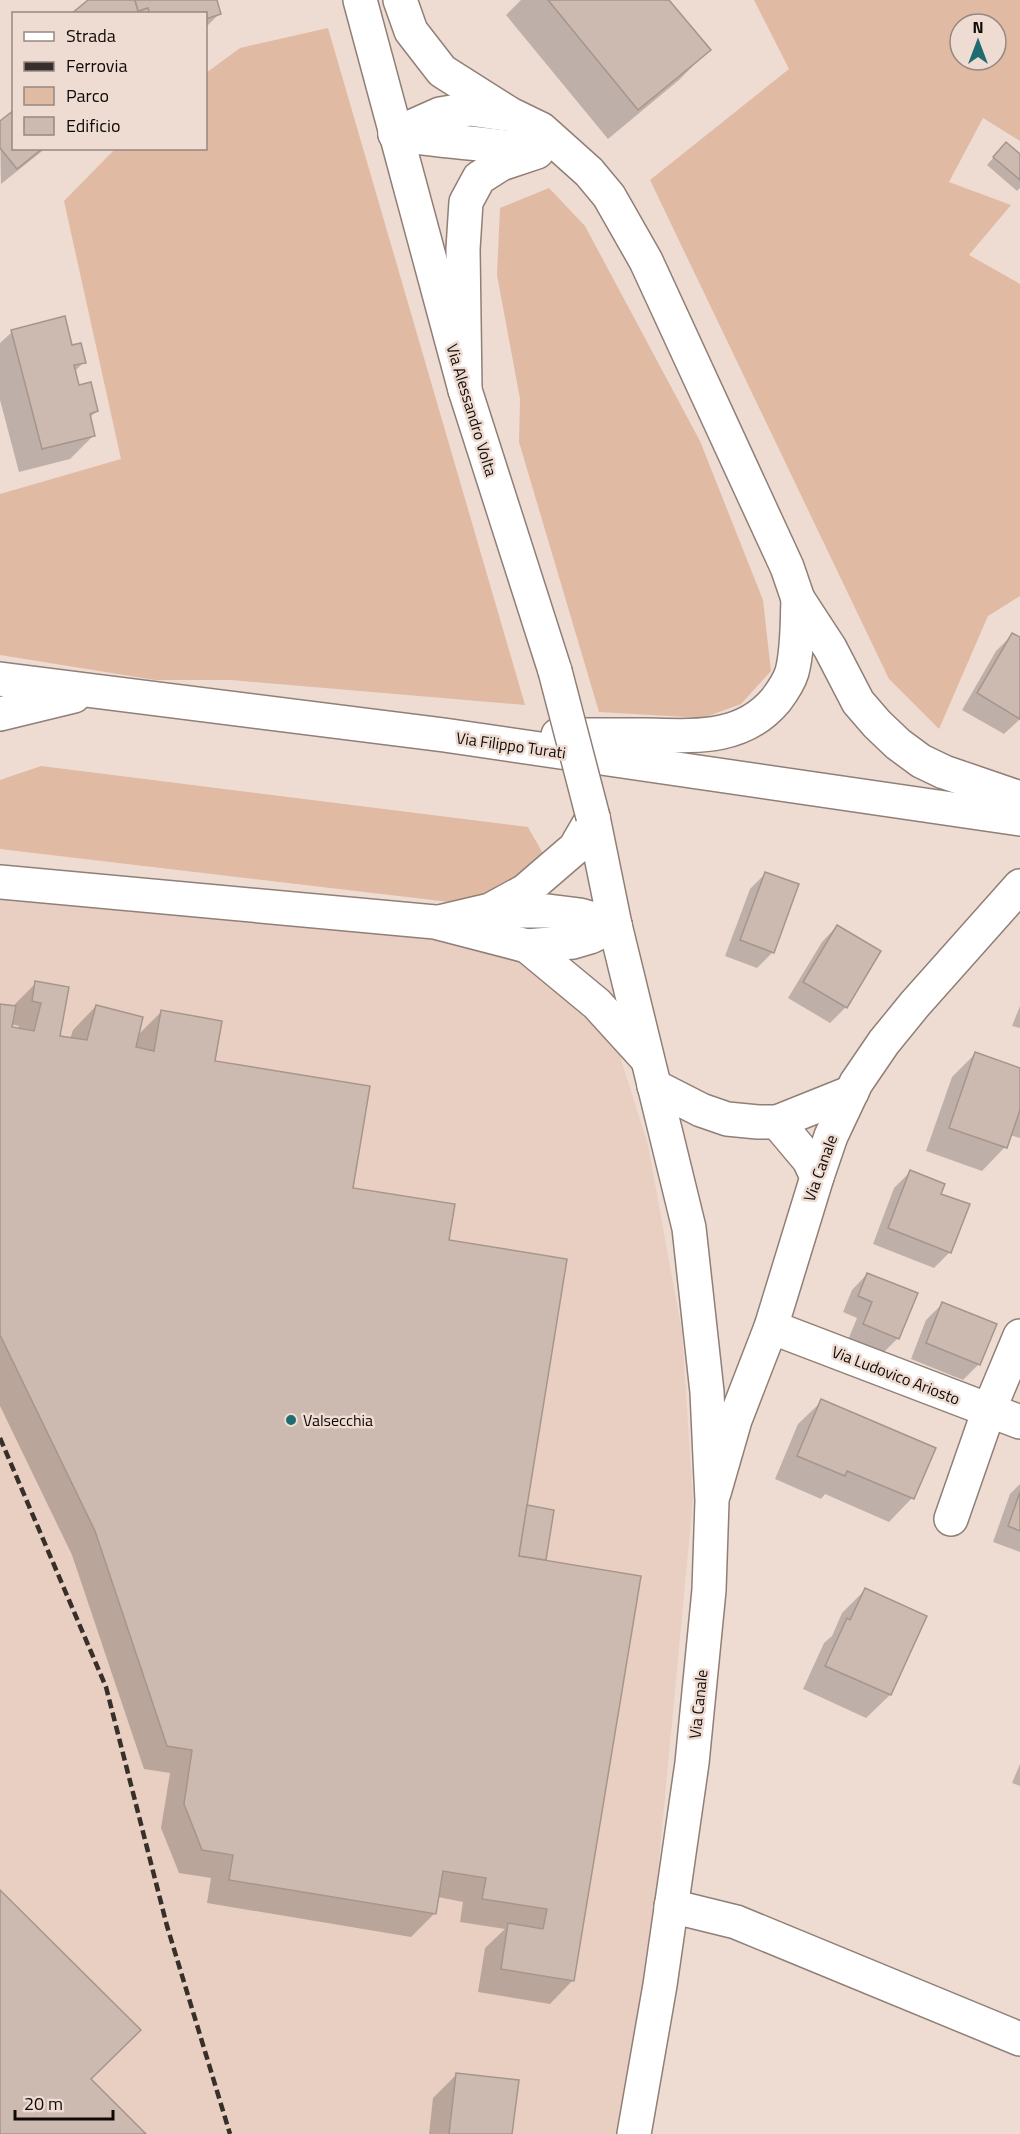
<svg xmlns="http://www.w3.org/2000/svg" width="1020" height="2134" viewBox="0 0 1020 2134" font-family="'Titillium Web',sans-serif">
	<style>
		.built { fill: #e9cfc1 }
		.green { fill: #e1baa4; fill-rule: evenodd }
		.shadow { fill: #0003; fill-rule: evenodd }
		.building { fill: #ccbab0; stroke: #a6958c; stroke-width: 1.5 }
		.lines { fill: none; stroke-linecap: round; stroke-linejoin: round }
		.minor-casing { stroke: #907f76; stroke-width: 36 }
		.secondary-casing { stroke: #907f76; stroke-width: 36 }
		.primary-casing { stroke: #907f76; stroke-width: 36 }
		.minor { stroke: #fff; stroke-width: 33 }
		.secondary { stroke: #fff; stroke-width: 33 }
		.primary { stroke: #fff; stroke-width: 33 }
		.rail { stroke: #372f2a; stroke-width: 4.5; stroke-dasharray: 9 4.5; stroke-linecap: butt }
		.secondary-bridge-casing { stroke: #907f76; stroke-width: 36; stroke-linecap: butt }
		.secondary-bridge { stroke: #fff; stroke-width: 33 }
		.poi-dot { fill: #1f6b70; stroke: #eedcd2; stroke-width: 2 }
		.labels { text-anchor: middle; stroke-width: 5; stroke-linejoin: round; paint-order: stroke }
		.street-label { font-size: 16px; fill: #100a07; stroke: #eedcd2 }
		.poi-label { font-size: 16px; fill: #100a07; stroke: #eedcd2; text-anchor: start }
	</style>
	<rect width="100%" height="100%" fill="#eedcd2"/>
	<polygon class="built" points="0,898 434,938 525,961 579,1006 619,1053 648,1145 682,1332 693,1500 655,1903 624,2114 619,2134 0,2134"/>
	<g class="green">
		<path d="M754,0H1020V141L983,118L949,182L1011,205L969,255L1020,284V596L988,616L939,729L889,679L650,180L789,69ZM960,24H996V60H960Z"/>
		<polygon points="328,28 525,705 231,680 155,680 0,655 0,494 121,459 64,201 115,149 206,148 206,73 240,48"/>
		<polygon points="549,188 585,226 700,441 763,600 771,671 741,704 703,718 599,712 519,442 520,399 497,275 500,208"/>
		<polygon points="41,766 528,827 546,859 506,886 458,903 0,849 0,780"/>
	</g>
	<g class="shadow">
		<polygon points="90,0 215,0 219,14 206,27 206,14"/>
		<polygon points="521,0 667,0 709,50 679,80 608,139 506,15"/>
		<polygon points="0,123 14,148 46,148 1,184"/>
		<polygon points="999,151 1020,156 1020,188 1017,191 987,165"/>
		<polygon points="12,332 71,347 84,362 74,372 78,387 97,411 89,418 94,435 70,459 19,472 0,400 0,343"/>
		<polygon points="1012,635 1020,639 1020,719 1004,734 962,710 996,651"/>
		<polygon points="766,873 773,952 757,968 725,956 750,889"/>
		<polygon points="837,926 846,1007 830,1023 788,998 822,942"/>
		<path d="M36,983L59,1037L70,1039L73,1030L96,1006L137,1036L162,1011L214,1062L352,1189L447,1241L525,1507L553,1511L544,1561L573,1980L550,2004L478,1992L485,1948L505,1929L460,1922L463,1902L438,1897L435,1913L411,1937L207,1903L211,1878L179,1873L161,1828L170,1773L144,1769L72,1555L0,1406V1005L12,1007ZM11,1024L19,1026L18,1030L10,1029Z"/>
		<polygon points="1020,1006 1020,1028 1012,1026"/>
		<polygon points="975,1054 1020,1070 1020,1138 1010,1135 1005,1147 982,1171 926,1151 952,1077"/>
		<polygon points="910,1172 939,1195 950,1252 934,1268 873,1244 894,1188"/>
		<polygon points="867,1274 898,1338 882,1354 848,1340 857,1318 843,1312 852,1290"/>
		<polygon points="942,1304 979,1364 963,1380 911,1359 926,1320"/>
		<polygon points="822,1401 912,1498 889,1522 825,1494 821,1499 775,1479 798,1424"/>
		<polygon points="1020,1484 1020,1552 993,1542 1010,1494"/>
		<polygon points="865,1590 925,1617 890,1695 866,1718 803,1689 824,1643 832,1636 842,1613"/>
		<polygon points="1020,1764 1020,1786 1012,1783"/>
		<polygon points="457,2074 511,2134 429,2134 433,2098"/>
	</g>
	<g class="building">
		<polygon points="88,0 135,0 138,11 148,8 150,14 71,14"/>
		<polygon points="135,0 217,0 221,14 206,19 206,14 150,14 148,8 138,11"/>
		<polygon points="548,0 669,0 711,50 638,110"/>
		<polygon points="14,110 14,148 43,148 17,169 0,148 0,121"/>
		<polygon points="1006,142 1020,154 1020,180 993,157"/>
		<polygon points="65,316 72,345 81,343 86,363 74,365 79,385 91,382 98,411 90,414 95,436 42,449 11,330"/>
		<polygon points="1012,633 1020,637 1020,719 977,693"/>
		<polygon points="765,872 799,884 774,953 740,940"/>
		<polygon points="837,925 881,951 847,1008 803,982"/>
		<polygon points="35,981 69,987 60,1036 87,1040 96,1005 143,1017 136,1047 154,1051 161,1010 222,1021 215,1061 370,1086 353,1188 455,1204 449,1240 567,1259 519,1556 641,1576 574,1981 501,1969 508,1923 543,1929 547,1909 482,1899 486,1878 443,1871 436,1914 229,1880 233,1855 202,1850 184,1804 192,1750 167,1746 95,1531 0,1335 0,1004 16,1006 12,1027 34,1031 41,1003 32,1001"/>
		<polygon points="975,1052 1020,1068 1020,1110 1007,1148 949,1128"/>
		<polygon points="910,1170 945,1184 941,1194 970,1204 951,1253 888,1228"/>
		<polygon points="867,1273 918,1293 899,1339 863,1324 872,1302 858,1296"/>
		<polygon points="942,1302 997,1324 980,1365 926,1343"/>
		<polygon points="821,1399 936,1448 914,1499 847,1471 845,1476 797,1456"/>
		<polygon points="1020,1492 1020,1531 1008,1526"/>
		<polygon points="527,1505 554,1510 546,1560 519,1556"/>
		<polygon points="865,1588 927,1616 891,1695 825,1666 847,1618 850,1620"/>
		<polygon points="0,1890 141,2030 91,2079 146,2134 0,2134"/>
		<polygon points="456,2073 519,2080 512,2134 449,2134"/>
	</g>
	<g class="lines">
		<g class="minor-casing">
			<g id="minor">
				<polyline points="654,1086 701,1110 727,1119 758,1122 777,1122 852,1092"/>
				<polyline points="777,1122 809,1160 817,1177"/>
				<polyline points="771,1327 1020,1422"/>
				<polyline points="714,1493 735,1420 771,1327 817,1177 831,1136 856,1083 884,1042 915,1004 1020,886"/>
				<polyline points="951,1519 989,1410 1020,1336"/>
				<polyline points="671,1906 736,1922 1020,2039"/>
			</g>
		</g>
		<g class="secondary-casing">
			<g id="secondary">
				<polyline points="360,0 465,390 555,671"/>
				<polyline points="593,817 615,925 689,1228 707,1392 712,1501 709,1590 692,1763 660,1985 634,2134"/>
			</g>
		</g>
		<g class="primary-casing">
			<g id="primary">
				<polyline points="400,0 411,31 442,71 510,114 541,129 589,172 609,196 646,261 787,567 798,599 830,648 858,702 877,724 898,744 921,761 944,772 1020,798"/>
				<path d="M395,134C441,142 487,143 533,151"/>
				<polyline points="395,134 440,114 470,109 505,114"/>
				<polyline points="465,390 463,249 466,202 479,178 501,164 537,152"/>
				<polyline points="0,679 444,735 1020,819"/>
				<polyline points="0,714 74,696"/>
				<path d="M558,735C587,735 616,735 645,735C693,736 742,741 776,700C782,692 789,682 792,672C798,649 797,623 798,599"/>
				<polyline points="0,882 435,922 527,946 573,942 590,937 615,925"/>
				<polyline points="492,911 548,911 580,915 615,925"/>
				<polyline points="439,922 490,910 525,891 575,848 593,817"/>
				<polyline points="527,946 597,1004 647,1059"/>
			</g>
		</g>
		<use href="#minor" class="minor"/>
		<use href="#secondary" class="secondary"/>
		<use href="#primary" class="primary"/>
		<polyline class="rail" points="0,1438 106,1687 167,1926 230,2134"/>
		<g class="secondary-bridge-casing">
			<polyline id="secondary-bridge" points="555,671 593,817"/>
		</g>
		<use href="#secondary-bridge" class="secondary-bridge"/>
	</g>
	<circle class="poi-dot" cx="291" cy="1420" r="6"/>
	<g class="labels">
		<g class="street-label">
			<text transform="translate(472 410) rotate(73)" y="6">Via Alessandro Volta</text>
			<text transform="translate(511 745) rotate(8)" y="6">Via Filippo Turati</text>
			<text transform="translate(820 1168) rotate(-70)" y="6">Via Canale</text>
			<text transform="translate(896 1375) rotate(21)" y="6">Via Ludovico Ariosto</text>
			<text transform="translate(698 1704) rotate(-84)" y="6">Via Canale</text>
		</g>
		<g class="poi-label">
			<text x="303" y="1426">Valsecchia</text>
		</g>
	</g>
	<rect x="12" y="12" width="195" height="138" fill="#eedcd2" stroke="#958881" stroke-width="1.5"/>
	<rect x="24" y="32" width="30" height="9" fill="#ffffff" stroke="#958881" stroke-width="1.5"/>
	<text x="66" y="42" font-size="18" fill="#100a07">Strada</text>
	<rect x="24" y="62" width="30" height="9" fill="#372f2a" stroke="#958881" stroke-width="1.5"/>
	<text x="66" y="72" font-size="18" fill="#100a07">Ferrovia</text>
	<rect x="24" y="87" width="30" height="18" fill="#e1baa4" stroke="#958881" stroke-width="1.5"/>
	<text x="66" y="102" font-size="18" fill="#100a07">Parco</text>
	<rect x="24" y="117" width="30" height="18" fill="#ccbab0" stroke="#958881" stroke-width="1.5"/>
	<text x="66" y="132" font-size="18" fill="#100a07">Edificio</text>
	<g transform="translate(978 42)"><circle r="28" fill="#eedcd2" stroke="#958881" stroke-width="1.5"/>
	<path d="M0-4.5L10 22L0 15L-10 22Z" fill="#1f6b70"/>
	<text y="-9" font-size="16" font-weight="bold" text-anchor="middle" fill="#100a07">N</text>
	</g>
	<path d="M15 2110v9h98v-9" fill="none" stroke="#100a07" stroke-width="3"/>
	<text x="24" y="2110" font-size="18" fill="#100a07" stroke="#eedcd2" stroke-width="4.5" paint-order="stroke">20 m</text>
</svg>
